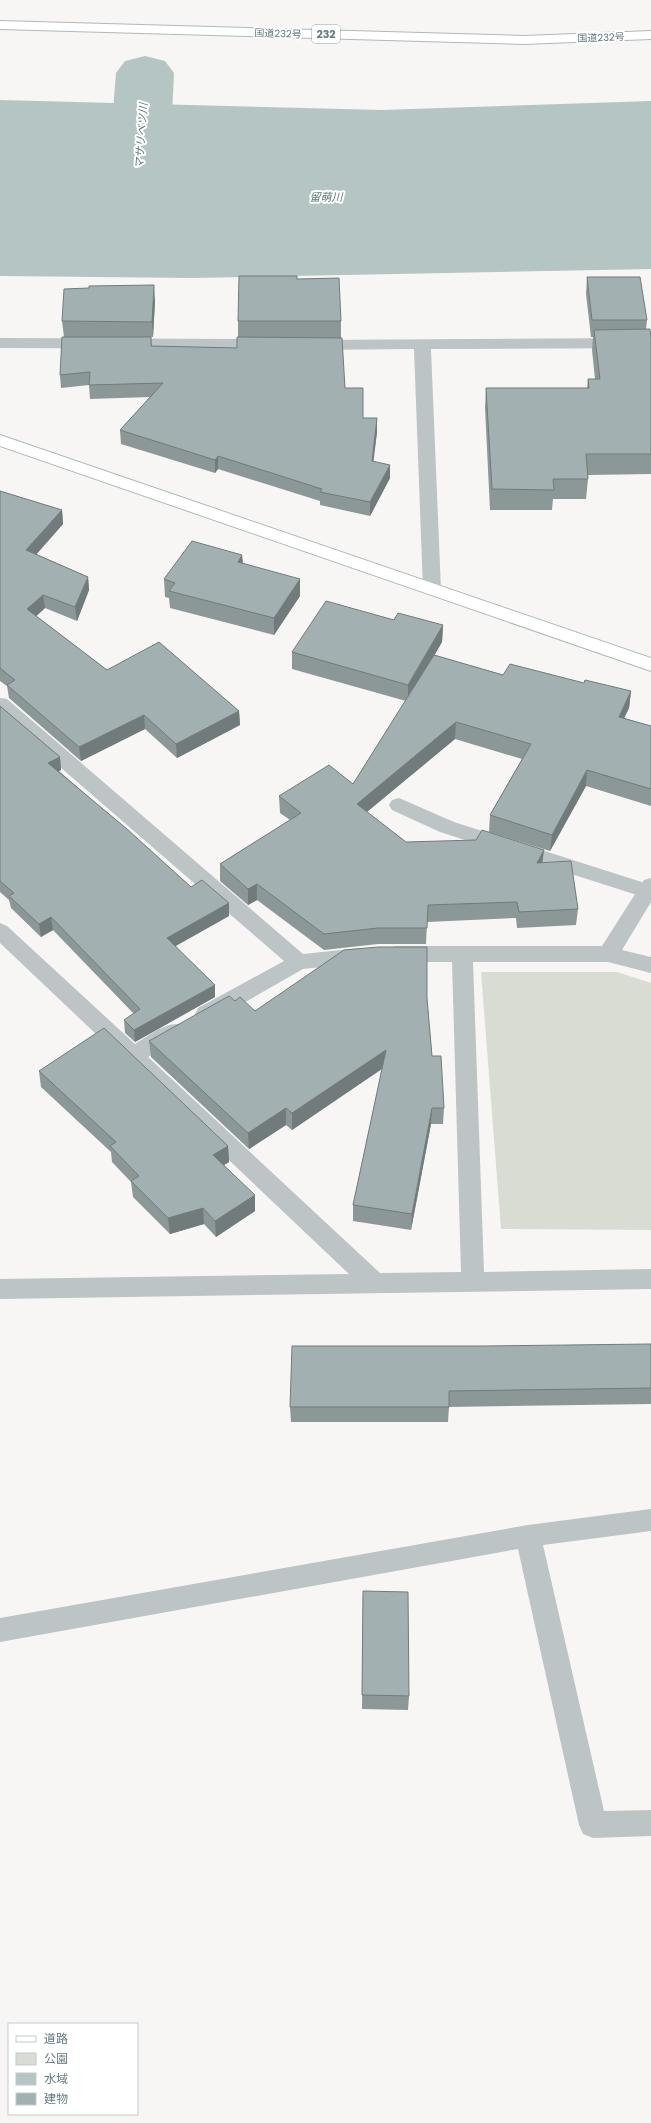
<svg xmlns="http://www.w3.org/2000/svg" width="651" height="2123" viewBox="0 0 651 2123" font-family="Poppins,'Noto Sans JP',sans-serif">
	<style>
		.green { fill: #d9dcd3 }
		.water { fill: #b4c5c4 }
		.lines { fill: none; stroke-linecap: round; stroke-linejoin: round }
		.river { fill: #b4c5c4; fill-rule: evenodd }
		.secondary-casing { stroke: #b0b9ba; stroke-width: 2 }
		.highway-casing { stroke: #b1b8b9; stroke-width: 2 }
		.lane { fill: #bdc4c6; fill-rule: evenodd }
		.street { fill: #bdc4c6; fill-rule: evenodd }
		.secondary { fill: #fff; fill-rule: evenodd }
		.highway { fill: #fff; fill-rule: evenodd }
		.wall { fill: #8c9798 }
		.shaded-wall { fill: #727b7c }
		.building { fill: #a3b0b1; stroke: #727b7c }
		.labels { text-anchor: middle; stroke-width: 4; stroke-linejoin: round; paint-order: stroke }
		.far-street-label { font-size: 10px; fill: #637a7e; stroke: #fff }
		.shield { fill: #fff; stroke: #92a2a5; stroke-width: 1 }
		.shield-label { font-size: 11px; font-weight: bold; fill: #637a7e }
		.far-water-label { font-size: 11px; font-style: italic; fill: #5e7877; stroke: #fff }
	</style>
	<rect width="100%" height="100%" fill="#f7f6f4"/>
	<polygon class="green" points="481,972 617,972 651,983 651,1230 501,1229"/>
	<polygon class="water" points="0,100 382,110 651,101 651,269 193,278 0,276"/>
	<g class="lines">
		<polygon class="river" points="145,56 165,61 174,73 168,199 159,212 137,217 115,212 106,199 116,73 125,61"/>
		<g class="secondary-casing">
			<polygon id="secondary" points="0,435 651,658 651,671 0,446"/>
		</g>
		<g class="highway-casing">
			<polygon id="highway" points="0,21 524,36 651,31 651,39 524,44 0,29"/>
		</g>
		<g class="lane">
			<polygon points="399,798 454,822 651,885 651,897 647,898 640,896 440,832 392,810 389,805 392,800"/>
			<polygon points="651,1509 651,1531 543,1545 604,1811 651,1810 651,1836 593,1838 583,1834 579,1825 518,1549 0,1642 0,1618 528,1525"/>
		</g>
		<g class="street">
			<polygon points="0,338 267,339 273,340 275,344 273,348 267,349 0,348"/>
			<polygon points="651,338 651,348 431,349 441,590 439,594 432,596 425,594 423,590 414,349 313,350 307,349 305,345 307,341 313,340"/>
			<polygon points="0,698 7,699 303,954 360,948 367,950 371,956 367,962 303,969 214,1020 206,1022 198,1020 195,1014 198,1008 284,961 0,715"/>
			<path d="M651,878V902L622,950L651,957V973L608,962H473L484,1272L651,1269V1289L0,1299V1279L349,1274L0,943V923L7,926L135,1044C149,1036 167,1020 184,1025L187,1031L184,1037L148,1057L380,1273L461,1272L452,962H396L389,960L385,954L389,948L396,946H602L644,880Z"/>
		</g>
		<use href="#secondary" class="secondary"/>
		<use href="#highway" class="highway"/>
	</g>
	<g class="wall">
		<polygon points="587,277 647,320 646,329 651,338 651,474 588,475 588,479 586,499 553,499 552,510 490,510 485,408 486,388 587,388 588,379 595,379 592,350 593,337 591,337 586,294"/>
		<polygon points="297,279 341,321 341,338 345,388 363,418 377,418 377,432 373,461 390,478 370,516 320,505 320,501 218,469 215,473 121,444 120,430 150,397 90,399 89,385 61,388 60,375 64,337 62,321 155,301 153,337 151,337 152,346 237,348 238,337 238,321"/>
		<polygon points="0,491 62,510 63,524 36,554 88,577 89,590 77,621 45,608 36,616 107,670 239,711 240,725 177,758 145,729 81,761 9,698 7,686 0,681"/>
		<polygon points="242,555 243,563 300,596 274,635 170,608 169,598 165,597 164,579"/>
		<polygon points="394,620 443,625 442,642 434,655 503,675 584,683 631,691 629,708 624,718 651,726 651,806 586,786 550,851 489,832 490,815 522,759 455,739 367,812 406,842 543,862 578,909 576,925 517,928 516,918 427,922 426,944 378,944 324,950 257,900 248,905 220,881 220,864 290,820 280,813 279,796 353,784 406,701 292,669 292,652"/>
		<polygon points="0,706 60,757 61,770 59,771 191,887 229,903 229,916 176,946 215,997 135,1042 125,1033 124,1020 134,1014 53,930 41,937 11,908 9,900 0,892"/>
		<polygon points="427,998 432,1056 444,1108 443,1124 431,1124 411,1230 353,1221 353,1205 382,1069 292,1130 286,1125 249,1149 151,1057 149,1041 235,1001 255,1011"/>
		<polygon points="39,1071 228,1146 229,1162 224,1165 255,1211 216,1237 204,1224 170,1234 133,1197 131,1182 112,1162 111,1152 41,1087"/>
		<polygon points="651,1344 651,1404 449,1407 448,1422 291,1422 290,1407"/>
		<polygon points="363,1591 409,1696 408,1710 362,1709"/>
	</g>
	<g class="shaded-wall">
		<polygon points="154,285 155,301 153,337 152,322"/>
		<polygon points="377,418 377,432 372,474 372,461"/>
		<polygon points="218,456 218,469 215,473 215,460"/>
		<polygon points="390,465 390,478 370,516 370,502"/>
		<polygon points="62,510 63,524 28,564 26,550"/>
		<polygon points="242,555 243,572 238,562"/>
		<polygon points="88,577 89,590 77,621 75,607"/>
		<polygon points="300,579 300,596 274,635 274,618"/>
		<polygon points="43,595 45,608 29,623 27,609"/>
		<polygon points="443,625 442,642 408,702 408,685"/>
		<polygon points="631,691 629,708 617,733 619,717"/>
		<polygon points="239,711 240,725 177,758 176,744"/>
		<polygon points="144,715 145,729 81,761 79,747"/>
		<polygon points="456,722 455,739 357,820 357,804"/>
		<polygon points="60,757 61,770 50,776 48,763"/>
		<polygon points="587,770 586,786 550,851 552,835"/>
		<polygon points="544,850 542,866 537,863"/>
		<polygon points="257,884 257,900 248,905 248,889"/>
		<polygon points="229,903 229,916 168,950 167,938"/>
		<polygon points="51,917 53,930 41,937 39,924"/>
		<polygon points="215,985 215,997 135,1042 134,1030"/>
		<polygon points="386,1050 386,1066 292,1130 292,1113"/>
		<polygon points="286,1108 286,1125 249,1149 248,1133"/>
		<polygon points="432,1108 431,1124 411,1230 412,1214"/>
		<polygon points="228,1146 229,1162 214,1171 213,1155"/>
		<polygon points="255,1195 255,1211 216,1237 215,1221"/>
		<polygon points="203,1208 204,1224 170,1234 168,1218"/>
	</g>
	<g class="building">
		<polygon points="239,276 297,276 297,279 339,278 341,321 238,321"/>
		<polygon points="587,277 640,277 647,320 592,320"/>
		<polygon points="154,285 152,322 62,321 64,289 89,288 89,286"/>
		<polygon points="650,329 651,338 651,454 586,454 588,479 553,479 554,490 492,489 486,388 589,388 588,379 600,379 594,330"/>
		<polygon points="62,337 151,337 151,346 237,348 237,337 342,338 345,388 363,388 363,418 377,418 372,461 390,465 370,502 320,492 322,489 218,456 215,460 120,430 163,383 89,385 90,372 60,375"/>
		<polygon points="0,491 62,510 26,550 88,577 75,607 43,595 27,609 107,670 159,642 239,711 176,744 144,715 79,747 7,685 15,680 0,668"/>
		<polygon points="192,541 242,555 238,562 300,579 274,618 169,591 175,583 164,579"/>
		<polygon points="326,601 394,620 398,613 443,625 408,685 292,652"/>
		<polygon points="434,655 503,675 510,664 584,683 585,680 631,691 619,717 651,726 651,789 587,770 552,835 490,815 531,744 456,722 357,804 406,842 476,840 482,830 544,850 537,863 571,861 578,909 519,912 517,902 428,905 427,928 378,928 324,934 257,884 248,889 220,864 301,813 279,796 329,765 353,784"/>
		<polygon points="0,706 60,757 48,763 127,829 191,887 202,880 229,903 167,938 215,985 134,1030 124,1020 140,1009 51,917 39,924 9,896 14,893 0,881"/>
		<polygon points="378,947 427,947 427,998 432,1056 441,1056 444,1108 432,1108 412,1214 353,1205 386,1050 292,1113 286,1108 248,1133 149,1041 229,996 235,1001 240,997 255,1011 344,950"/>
		<polygon points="104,1028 228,1146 213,1155 255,1195 215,1221 203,1208 168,1218 131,1181 139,1176 110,1146 116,1142 39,1071"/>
		<polygon points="651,1344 651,1388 449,1391 449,1407 290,1407 292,1346 484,1346"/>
		<polygon points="363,1591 408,1592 409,1696 362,1695"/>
	</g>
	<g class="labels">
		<g class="far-street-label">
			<text transform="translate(278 33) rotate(2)" y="4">国道232号</text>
			<text transform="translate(601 37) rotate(-2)" y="4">国道232号</text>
		</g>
		<rect class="shield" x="312" y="25" width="28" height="18" rx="3"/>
		<g class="shield-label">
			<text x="326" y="38">232</text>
		</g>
		<g class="far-water-label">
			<text transform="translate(141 136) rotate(-86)" y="4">マサリベツ川</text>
			<text x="326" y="201">留萌川</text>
		</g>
	</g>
	<rect x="8" y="2023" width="130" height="92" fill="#ffffff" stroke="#c1cacb"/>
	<rect x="16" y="2036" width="20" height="6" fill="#ffffff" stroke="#c1cacb"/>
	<text x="44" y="2043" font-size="12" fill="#637a7e">道路</text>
	<rect x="16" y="2053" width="20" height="12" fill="#d9dcd3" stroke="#c1cacb"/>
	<text x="44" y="2063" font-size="12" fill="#637a7e">公園</text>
	<rect x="16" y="2073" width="20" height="12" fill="#b4c5c4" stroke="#c1cacb"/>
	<text x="44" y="2083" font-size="12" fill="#637a7e">水域</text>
	<rect x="16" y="2093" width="20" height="12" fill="#a3b0b1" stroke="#c1cacb"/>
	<text x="44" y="2103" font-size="12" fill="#637a7e">建物</text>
</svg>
